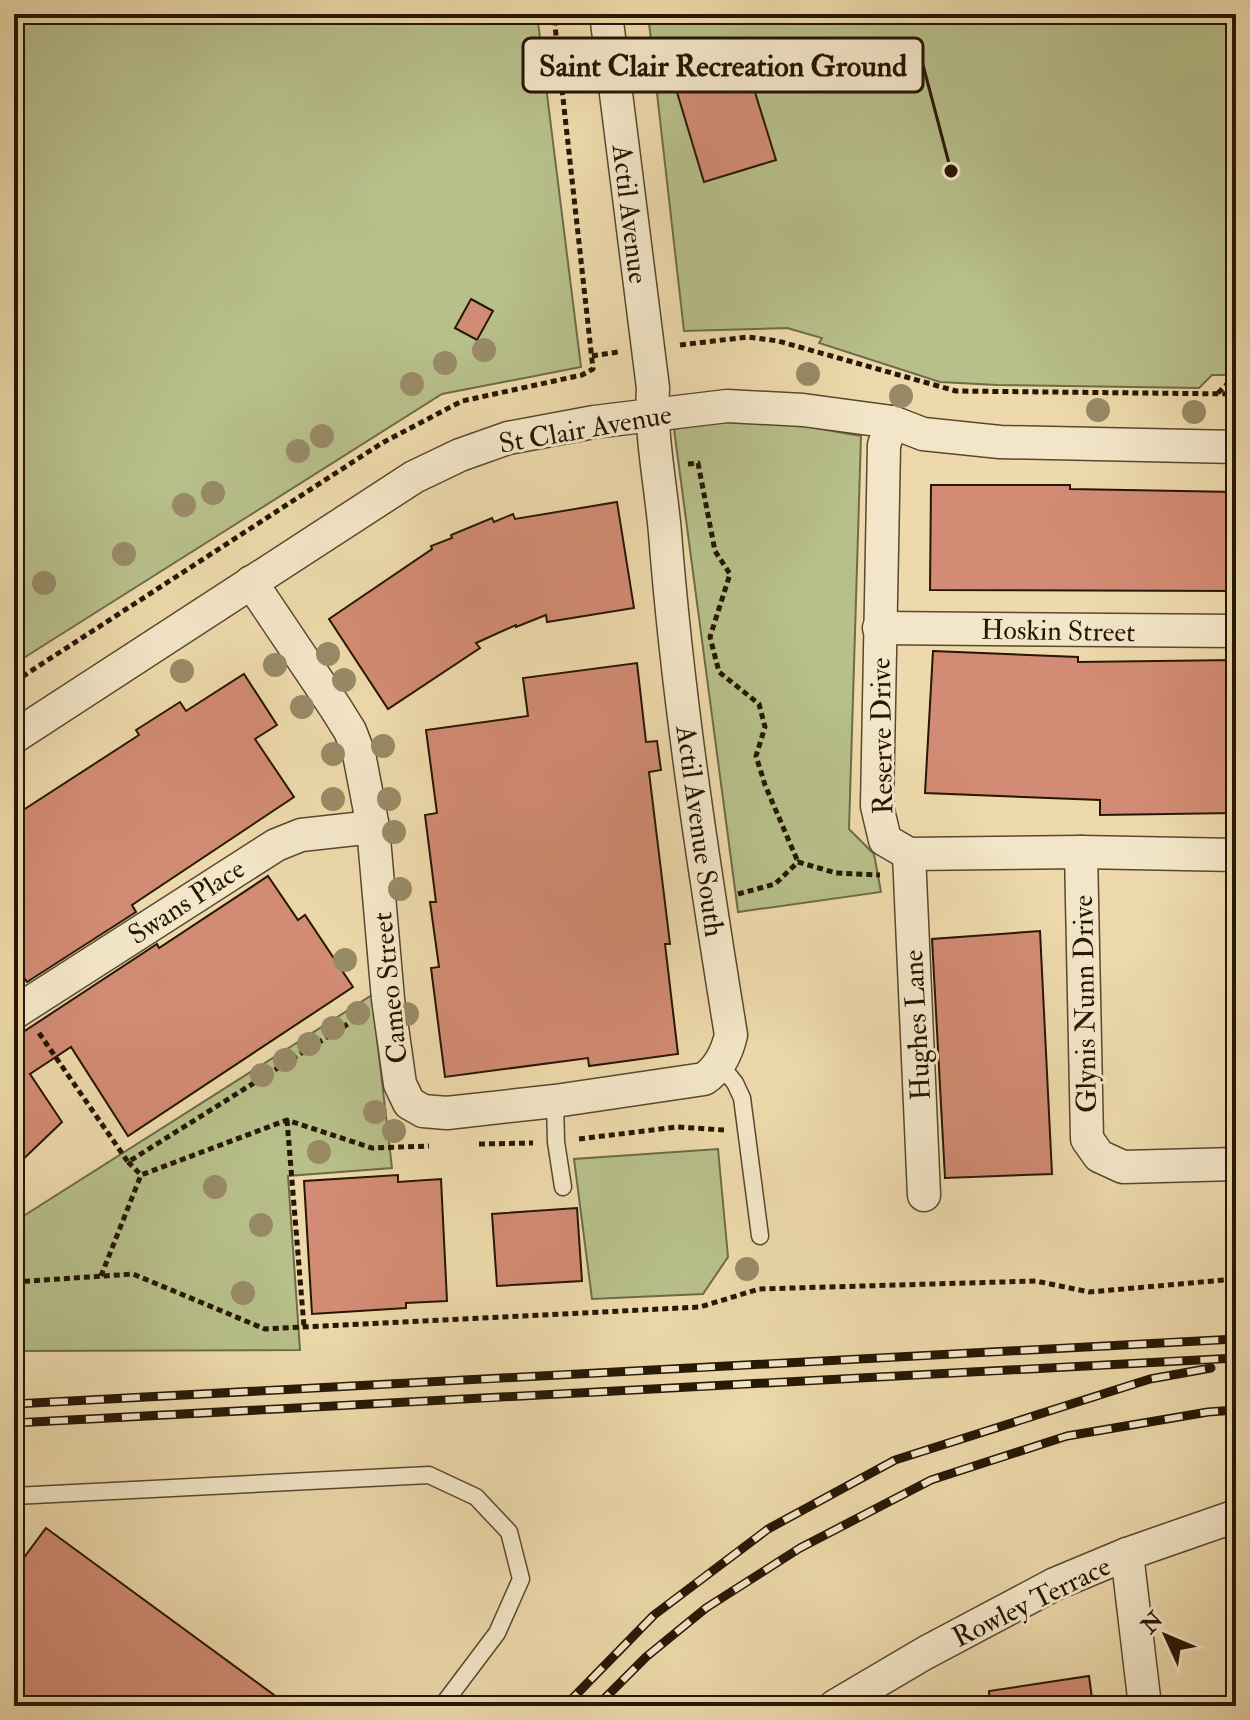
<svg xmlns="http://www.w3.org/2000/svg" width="1250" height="1720" viewBox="0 0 1250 1720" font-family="'IM FELL Double Pica',serif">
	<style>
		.green { fill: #b7bf8a; stroke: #6e6b48; stroke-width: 2 }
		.building { fill: #d28b74; stroke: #261705; stroke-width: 2 }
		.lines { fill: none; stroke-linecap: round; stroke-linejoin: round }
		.service-casing { stroke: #58482e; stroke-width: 19 }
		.minor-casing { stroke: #58482e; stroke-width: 35 }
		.path { stroke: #261705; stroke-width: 5; stroke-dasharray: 6 4; stroke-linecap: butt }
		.service { stroke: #f3e6c8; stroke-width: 16 }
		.minor { stroke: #f3e6c8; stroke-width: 32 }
		.rail-casing { stroke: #261705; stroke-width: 9 }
		.rail { stroke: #f3e6c8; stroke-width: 6; stroke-dasharray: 18; stroke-linecap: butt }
		.tree { fill: #988a66 }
		.labels { text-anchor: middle; stroke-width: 6; stroke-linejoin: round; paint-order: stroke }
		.street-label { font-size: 28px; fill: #261705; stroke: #f3e6c8 }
		.leader { fill: none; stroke: #261705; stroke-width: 3 }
		.callout-dot { fill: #261705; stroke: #f3e6c8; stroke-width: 3 }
		.callout { fill: #f3e6c8; stroke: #261705; stroke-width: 3 }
		.callout-label { font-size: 30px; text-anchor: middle; font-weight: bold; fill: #261705 }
	</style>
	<rect width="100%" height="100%" fill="#edd9ab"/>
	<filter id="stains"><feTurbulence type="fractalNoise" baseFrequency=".0025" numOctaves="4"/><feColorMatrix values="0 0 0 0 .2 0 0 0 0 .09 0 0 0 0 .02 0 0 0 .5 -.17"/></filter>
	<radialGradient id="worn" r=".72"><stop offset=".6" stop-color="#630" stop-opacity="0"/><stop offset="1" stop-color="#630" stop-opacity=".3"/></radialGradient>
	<g class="green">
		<polygon points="14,14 537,14 581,367 442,394 14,664"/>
		<polygon points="648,14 1236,14 1236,375 1212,375 1199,388 997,385 940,382 819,343 822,338 787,328 684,331"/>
		<polygon points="748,416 861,436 849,829 874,854 881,892 738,912 674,429"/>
		<polygon points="372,995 392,1168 288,1176 300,1350 14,1351 14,1222"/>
		<polygon points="718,1149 728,1257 703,1294 592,1299 574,1159"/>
	</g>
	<g class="building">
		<polygon points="744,57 776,160 704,182 673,79"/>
		<polygon points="471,299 493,311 477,340 455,328"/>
		<polygon points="931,485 1070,485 1070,489 1236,492 1236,591 930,590"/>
		<polygon points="617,502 634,608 547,622 546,615 516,627 516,625 476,643 480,648 388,709 329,619 432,549 431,546 452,538 451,535 492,518 494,522 513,514 515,519"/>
		<polygon points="933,651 1078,657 1078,662 1236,660 1236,813 1100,815 1100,800 925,793"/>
		<polygon points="637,663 646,742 657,741 661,770 649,772 670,944 665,944 678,1054 589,1066 588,1058 445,1077 431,968 439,967 430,902 436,902 425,815 437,813 426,730 528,716 523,678"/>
		<polygon points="244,674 277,725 255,739 294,797 132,905 136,912 27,982 14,963 14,816 139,735 136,730 180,702 186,711"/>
		<polygon points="268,876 298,920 305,915 353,987 128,1136 71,1047 30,1074 62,1122 14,1168 14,1038 157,944 159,948"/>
		<polygon points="1040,931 1052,1174 945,1178 932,939"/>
		<polygon points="398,1175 398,1182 441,1179 447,1301 406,1303 406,1308 312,1314 304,1181"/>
		<polygon points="577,1208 582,1281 497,1286 492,1214"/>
		<polygon points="46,1528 289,1706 14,1706 14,1571"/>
		<polygon points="1089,1676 1093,1706 990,1706 989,1691"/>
	</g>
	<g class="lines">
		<g class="service-casing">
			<g id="service">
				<polyline points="718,1062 735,1083 742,1098 760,1236"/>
				<polyline points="555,1101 556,1142 563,1187"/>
				<polyline points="14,1496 429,1475 476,1497 509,1532 521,1579 497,1633 442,1706"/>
			</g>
		</g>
		<g class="minor-casing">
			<g id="minor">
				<polyline points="892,422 884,445 877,806 885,840 909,854 1081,852 1236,855"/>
				<path d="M251,582L335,707L350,731L359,754L373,827L388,999L400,1084L409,1103L423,1111L447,1113L555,1101L704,1079C719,1069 727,1052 731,1035C704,868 678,701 665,533C661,486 650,434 653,388L606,14"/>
				<polyline points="879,628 1236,631"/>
				<polyline points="14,737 414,477 460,455 508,438 594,422 727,406 803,410 892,422 923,434 1000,442 1236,447"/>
				<polyline points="1081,852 1087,1139 1099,1156 1123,1167 1236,1164"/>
				<polyline points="909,854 924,1195"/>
				<polyline points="14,1013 276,845 301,835 373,827"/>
				<polyline points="1127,1554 1145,1706"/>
				<polyline points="835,1706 925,1653 1055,1584 1127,1554 1236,1516"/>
			</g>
		</g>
		<g class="path">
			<polyline points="680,345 748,337 778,341 956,391 1236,394"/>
			<polyline points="592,356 618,352"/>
			<polyline points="1218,393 1236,375"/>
			<polyline points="688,464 698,463 715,551 730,574 710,637 719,672 759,704 765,727 756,756 765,785 798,862"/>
			<polyline points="14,682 382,443 462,401 582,375 593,369 555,26 556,14"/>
			<polyline points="738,894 775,884 798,862 836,873 880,875"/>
			<polyline points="39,1033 128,1162 359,1017"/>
			<polyline points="287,1120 304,1327"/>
			<polyline points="579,1139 677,1127 724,1130"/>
			<polyline points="479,1144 533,1143"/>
			<polyline points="128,1162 141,1175 287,1120 372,1148 429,1146"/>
			<polyline points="101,1276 141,1175"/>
			<polyline points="14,1282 133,1274 265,1329 700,1307 759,1289 1036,1281 1089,1292 1236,1279"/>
		</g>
		<use href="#service" class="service"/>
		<use href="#minor" class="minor"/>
		<g class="rail-casing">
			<g id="rail">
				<polyline points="14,1404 1236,1339"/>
				<polyline points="14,1423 1236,1358"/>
				<polyline points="565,1706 654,1615 768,1529 895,1460 1150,1379 1211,1368"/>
				<polyline points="597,1706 646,1657 706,1608 800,1548 931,1480 1067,1436 1208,1412 1236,1410"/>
			</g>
		</g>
		<use href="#rail" class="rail"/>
	</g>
	<g class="tree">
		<circle cx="484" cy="350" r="12"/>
		<circle cx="445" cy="363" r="12"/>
		<circle cx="808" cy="374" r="12"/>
		<circle cx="412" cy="384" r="12"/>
		<circle cx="901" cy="396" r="12"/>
		<circle cx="1098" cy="410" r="12"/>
		<circle cx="1194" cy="412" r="12"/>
		<circle cx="322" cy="436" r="12"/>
		<circle cx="298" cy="451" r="12"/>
		<circle cx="213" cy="493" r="12"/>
		<circle cx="184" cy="505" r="12"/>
		<circle cx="124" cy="554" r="12"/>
		<circle cx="44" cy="583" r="12"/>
		<circle cx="328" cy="654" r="12"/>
		<circle cx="275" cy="665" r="12"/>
		<circle cx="182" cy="671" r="12"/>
		<circle cx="344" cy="680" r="12"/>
		<circle cx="302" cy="707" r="12"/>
		<circle cx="383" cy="746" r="12"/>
		<circle cx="333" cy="754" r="12"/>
		<circle cx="333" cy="799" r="12"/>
		<circle cx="389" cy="799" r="12"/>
		<circle cx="394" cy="832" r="12"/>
		<circle cx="400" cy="889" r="12"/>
		<circle cx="345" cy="960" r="12"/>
		<circle cx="358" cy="1013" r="12"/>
		<circle cx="407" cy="1014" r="12"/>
		<circle cx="333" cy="1028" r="12"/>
		<circle cx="309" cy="1044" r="12"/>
		<circle cx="285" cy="1060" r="12"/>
		<circle cx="262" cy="1075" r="12"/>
		<circle cx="375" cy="1112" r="12"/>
		<circle cx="394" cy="1131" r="12"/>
		<circle cx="319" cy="1152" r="12"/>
		<circle cx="215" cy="1187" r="12"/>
		<circle cx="261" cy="1225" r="12"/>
		<circle cx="747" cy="1269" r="12"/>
		<circle cx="243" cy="1293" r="12"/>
	</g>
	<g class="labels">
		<g class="street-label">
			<text transform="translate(631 214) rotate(83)" y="10">Actil Avenue</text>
			<text transform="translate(585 428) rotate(-10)" y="10">St Clair Avenue</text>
			<text transform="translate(1058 630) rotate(1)" y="10">Hoskin Street</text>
			<text transform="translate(881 736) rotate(-91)" y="10">Reserve Drive</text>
			<text transform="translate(701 831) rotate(82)" y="10">Actil Avenue South</text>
			<text transform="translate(186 901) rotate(-33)" y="10">Swans Place</text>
			<text transform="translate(389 988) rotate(-96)" y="10">Cameo Street</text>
			<text transform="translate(1084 1004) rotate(-91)" y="10">Glynis Nunn Drive</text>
			<text transform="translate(916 1025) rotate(-93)" y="10">Hughes Lane</text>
			<text transform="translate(1031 1601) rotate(-26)" y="10">Rowley Terrace</text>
		</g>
	</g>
	<path class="leader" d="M951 171L923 65"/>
	<circle class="callout-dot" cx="951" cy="171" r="8"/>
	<rect class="callout" x="523" y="38" width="400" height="54" rx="8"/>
	<g class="callout-label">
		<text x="723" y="76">Saint Clair Recreation Ground</text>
	</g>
	<rect width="1250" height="1720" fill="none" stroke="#edd9ab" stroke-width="48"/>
	<rect x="16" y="16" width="1218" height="1688" fill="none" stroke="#261705" stroke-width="4"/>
	<rect x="24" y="24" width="1202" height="1672" fill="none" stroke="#261705" stroke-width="2"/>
	<g transform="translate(1166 1636) rotate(314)" stroke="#f3e6c8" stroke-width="6" paint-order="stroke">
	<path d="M0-6L14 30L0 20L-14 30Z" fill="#261705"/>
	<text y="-12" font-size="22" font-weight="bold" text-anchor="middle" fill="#261705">N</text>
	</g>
	<rect width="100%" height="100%" filter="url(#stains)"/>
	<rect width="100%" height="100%" fill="url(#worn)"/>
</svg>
